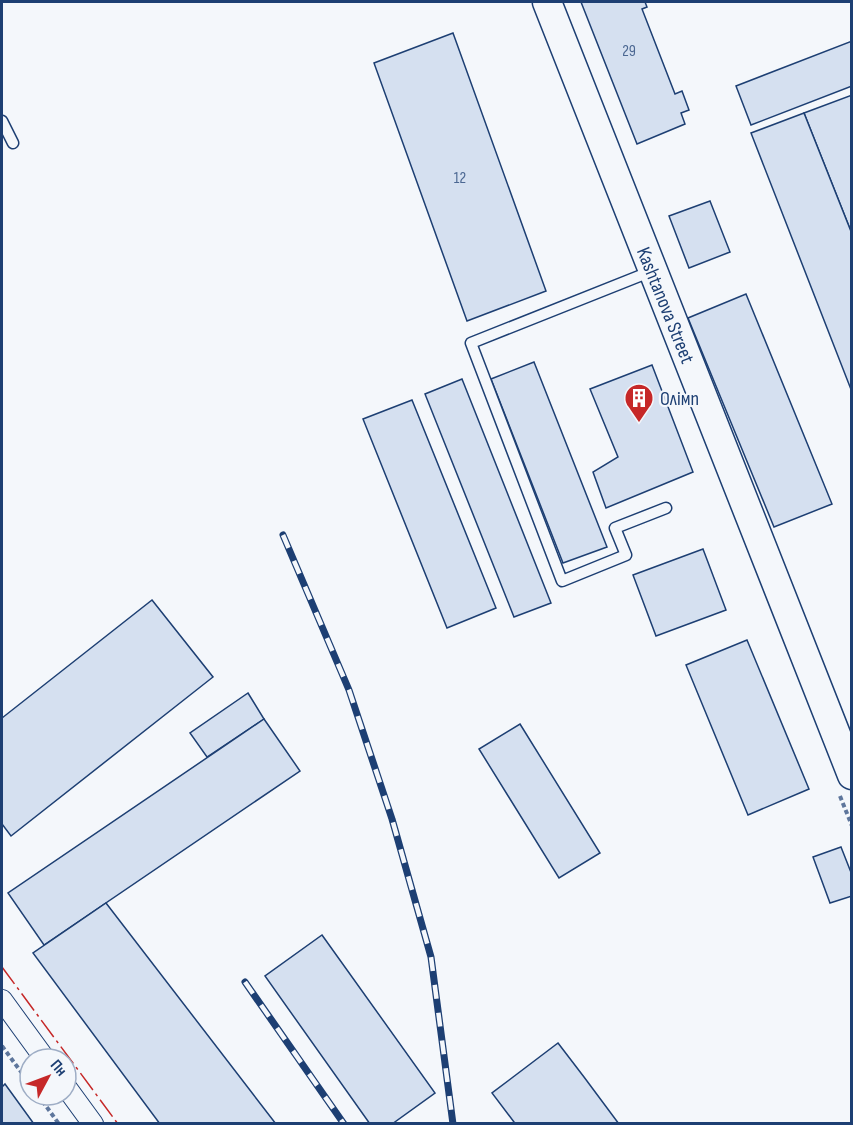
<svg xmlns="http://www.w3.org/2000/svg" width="853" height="1125" viewBox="0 0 853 1125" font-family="'Sofia Sans Condensed',sans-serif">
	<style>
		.building { fill: #d5e0f0; stroke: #1d3f73; stroke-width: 1.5 }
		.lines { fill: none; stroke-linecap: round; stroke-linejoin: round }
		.lane-casing { stroke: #1d3f73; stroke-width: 13 }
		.street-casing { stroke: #1d3f73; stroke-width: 22 }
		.secondary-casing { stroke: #1d3f73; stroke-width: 31 }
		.path { stroke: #5e769c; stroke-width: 4; stroke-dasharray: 4.5 3; stroke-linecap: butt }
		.lane { stroke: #f4f7fb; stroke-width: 10 }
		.street { stroke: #f4f7fb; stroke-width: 20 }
		.secondary { stroke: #f4f7fb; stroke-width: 28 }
		.rail-casing { stroke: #1d3f73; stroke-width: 7 }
		.rail { stroke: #f4f7fb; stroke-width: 4.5; stroke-dasharray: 14; stroke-linecap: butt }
		.power { stroke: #c62828; stroke-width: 1.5; stroke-dasharray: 21 4.5 3 4.5; stroke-linecap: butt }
		.labels { text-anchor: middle; stroke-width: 4.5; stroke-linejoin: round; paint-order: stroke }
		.number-label { font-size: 16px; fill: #4b6792 }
		.street-label { font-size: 20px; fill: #1d3f73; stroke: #f4f7fb }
		.poi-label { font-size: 20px; fill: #1d3f73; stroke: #f4f7fb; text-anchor: start }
	</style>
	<rect width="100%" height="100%" fill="#f4f7fb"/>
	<g class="building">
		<polygon points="581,2 645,2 647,7 642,9 675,94 682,91 689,110 681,113 685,124 637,144"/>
		<polygon points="453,33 546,291 467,321 374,63"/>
		<polygon points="852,41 852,86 751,125 736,86"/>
		<polygon points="852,95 852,234 804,113"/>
		<polygon points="804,113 852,234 852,392 751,133"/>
		<polygon points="710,201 730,252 689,268 669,216"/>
		<polygon points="746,294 832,504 774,527 688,318"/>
		<polygon points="534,362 607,547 563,563 491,379"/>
		<polygon points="652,365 693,472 606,508 593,472 618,457 590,389"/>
		<polygon points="462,379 551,603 514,617 425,394"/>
		<polygon points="412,400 496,608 447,628 363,419"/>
		<polygon points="703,549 726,610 656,636 633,575"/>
		<polygon points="152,600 213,677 11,836 2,824 2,718"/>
		<polygon points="747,640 809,789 748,815 686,665"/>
		<polygon points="248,693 264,719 207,757 190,733"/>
		<polygon points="264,719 300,771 44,945 8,893"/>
		<polygon points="520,724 600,853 559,878 479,749"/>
		<polygon points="841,847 852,875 852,896 830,903 813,857"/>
		<polygon points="106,903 276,1124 160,1124 33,953"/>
		<polygon points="322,935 435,1093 392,1124 370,1124 265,976"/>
		<polygon points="558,1043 584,1077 619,1124 512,1124 514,1122 492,1093"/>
		<polygon points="5,1084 34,1124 2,1124 2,1087"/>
	</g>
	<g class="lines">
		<g class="lane-casing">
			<g id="lane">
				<polyline points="2,121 13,143"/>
				<polyline points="652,271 471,343 562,581 626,555 615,528 666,508"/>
			</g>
		</g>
		<g class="street-casing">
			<g id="street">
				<polyline points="2,1000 45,1059"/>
				<polyline points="66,1087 93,1124"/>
			</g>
		</g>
		<g class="secondary-casing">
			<polyline id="secondary" points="547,2 852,775"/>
		</g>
		<g class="path">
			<polyline points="840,796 852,826"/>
			<polyline points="2,1046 30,1084"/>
			<polyline points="38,1095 59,1124"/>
		</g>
		<use href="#lane" class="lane"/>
		<use href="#street" class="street"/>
		<use href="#secondary" class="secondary"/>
		<g class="rail-casing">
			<g id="rail">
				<polyline points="283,535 349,690 392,819 431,957 453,1124"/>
				<polyline points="245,982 344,1124"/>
			</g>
		</g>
		<use href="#rail" class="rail"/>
		<polyline class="power" points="2,967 118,1124"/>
	</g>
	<defs>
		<g id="building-pin" transform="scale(1.5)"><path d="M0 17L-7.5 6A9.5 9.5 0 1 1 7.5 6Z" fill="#c62828" stroke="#f4f7fb"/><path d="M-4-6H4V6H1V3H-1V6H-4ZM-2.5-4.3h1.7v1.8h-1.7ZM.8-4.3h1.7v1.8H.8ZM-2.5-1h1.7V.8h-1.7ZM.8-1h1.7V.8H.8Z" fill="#fff"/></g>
	</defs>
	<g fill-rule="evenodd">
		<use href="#building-pin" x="639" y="398"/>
	</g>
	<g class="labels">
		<g class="number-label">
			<text x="629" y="56">29</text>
			<text x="460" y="183">12</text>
		</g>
		<g class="street-label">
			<text transform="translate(666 305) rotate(68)" y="7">Kashtanova Street</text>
		</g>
		<g class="poi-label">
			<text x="660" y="405">Олімп</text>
		</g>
	</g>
	<rect width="853" height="1125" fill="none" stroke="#1d3f73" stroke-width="6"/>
	<g transform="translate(48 1077) rotate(49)"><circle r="28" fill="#f4f7fb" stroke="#9eadc5" stroke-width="1.5"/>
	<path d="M0-4.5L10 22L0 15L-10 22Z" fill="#c62828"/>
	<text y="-9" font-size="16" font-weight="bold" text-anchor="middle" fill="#1d3f73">Пн</text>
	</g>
</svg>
